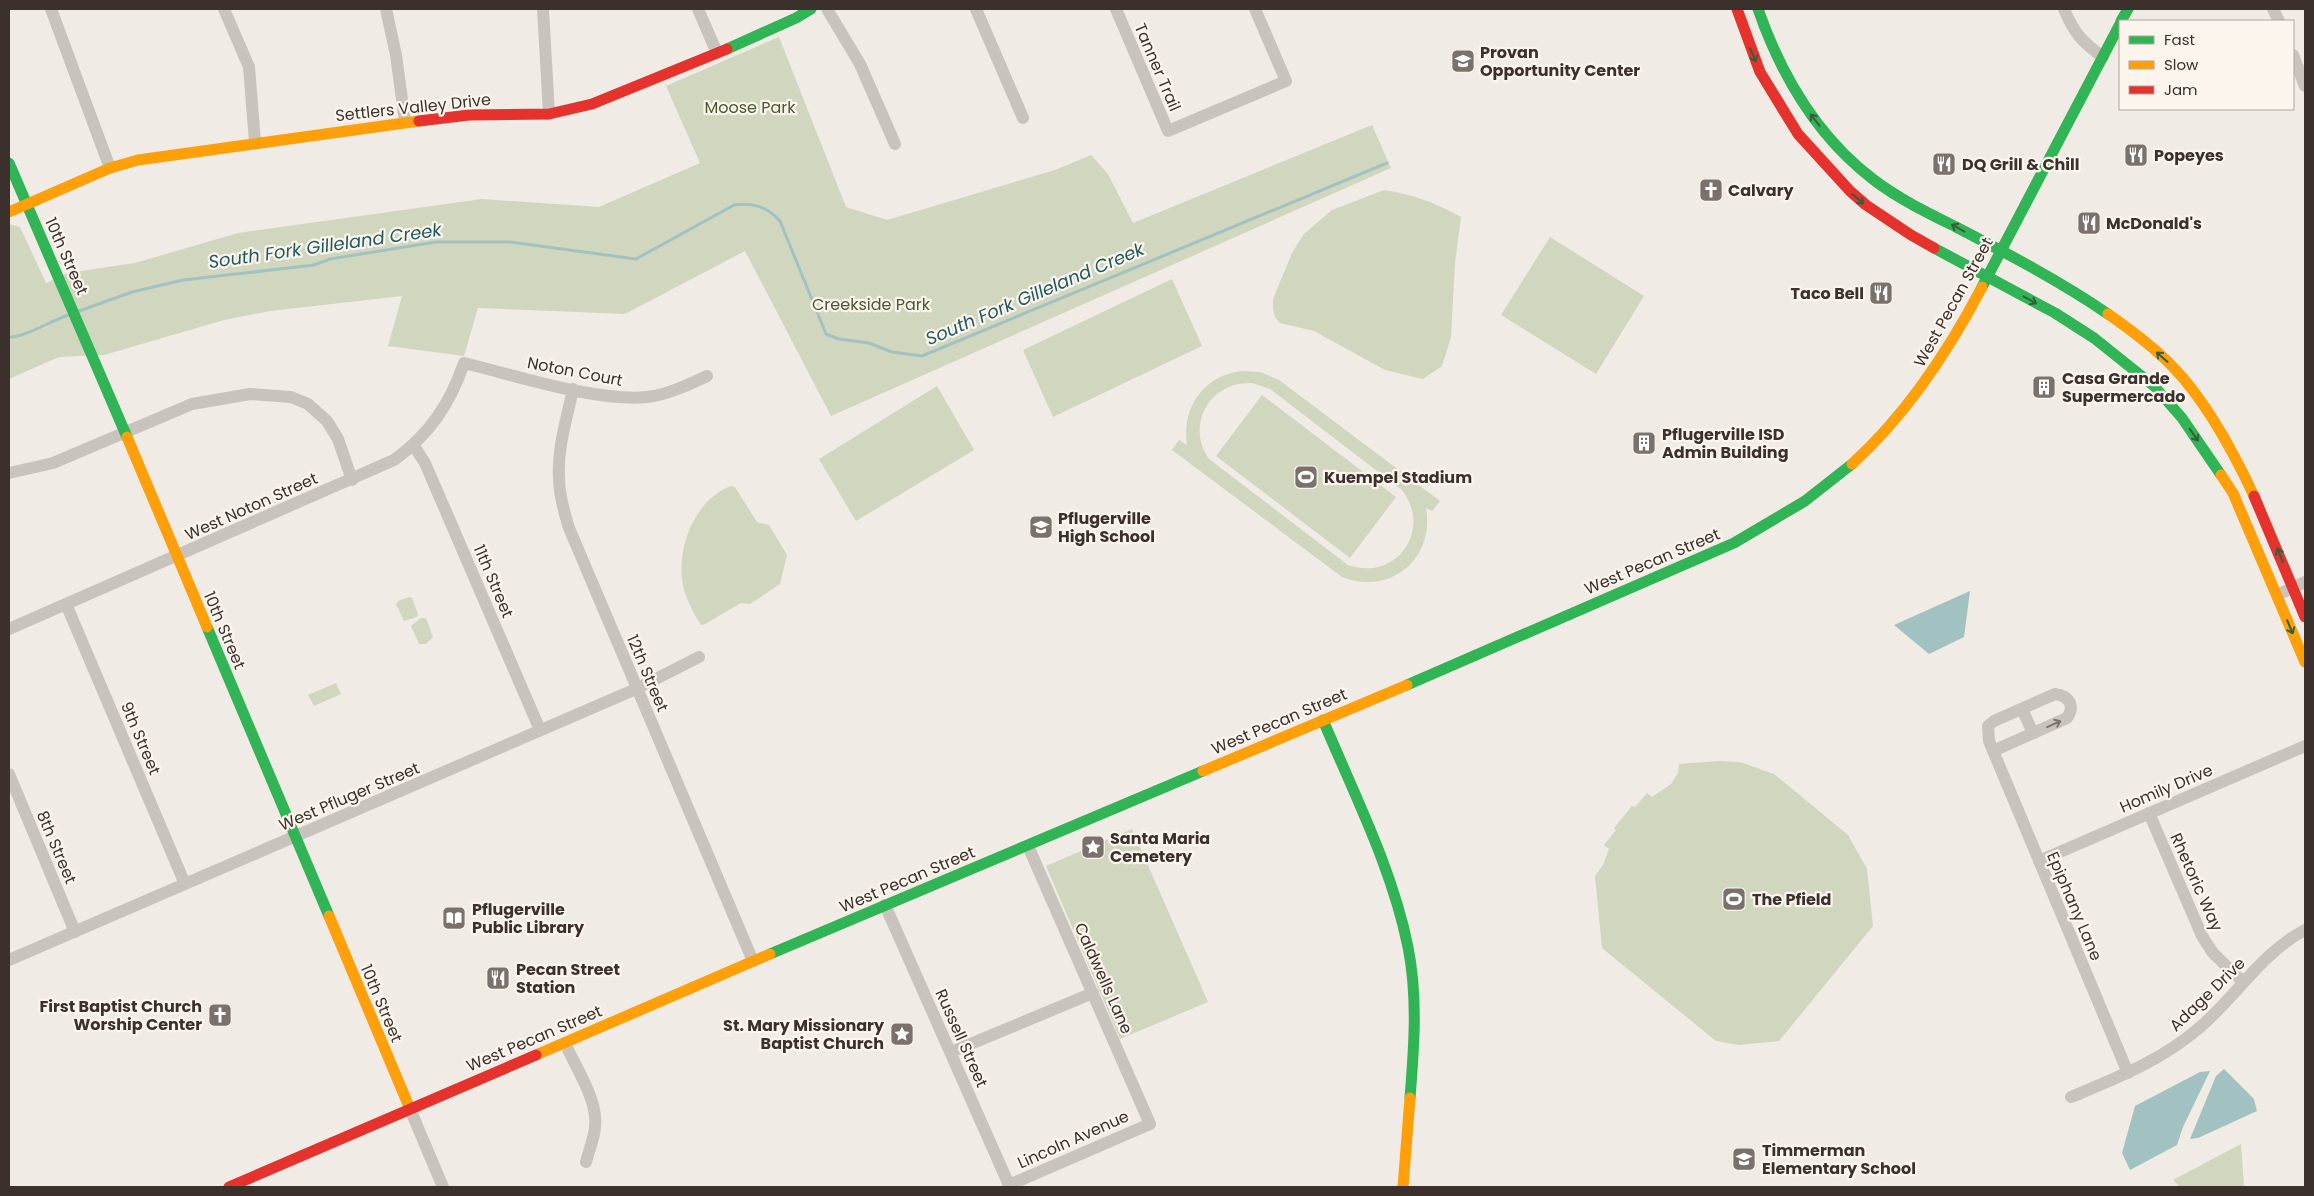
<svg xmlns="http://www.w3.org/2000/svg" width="2314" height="1196" viewBox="0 0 2314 1196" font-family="Poppins,sans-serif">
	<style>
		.green { fill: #d1d6bf; fill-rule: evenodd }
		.water { fill: #a1c2c1 }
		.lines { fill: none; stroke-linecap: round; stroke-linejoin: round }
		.stream { stroke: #a1c2c1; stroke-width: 3 }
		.street { stroke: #c9c3be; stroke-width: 12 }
		.fast { stroke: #30b455; stroke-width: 11 }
		.slow { stroke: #ff9f0a; stroke-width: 11 }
		.jam { stroke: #e5322d; stroke-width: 11 }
		.oneway { stroke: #375e3a }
		.oneway2 { stroke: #7b726d }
		.labels { text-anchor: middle; stroke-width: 4.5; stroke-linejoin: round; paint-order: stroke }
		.poi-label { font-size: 16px; font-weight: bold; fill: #3b302b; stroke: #fbf5ee; text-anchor: start }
		.street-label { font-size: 16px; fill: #3b302b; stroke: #fbf5ee }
		.park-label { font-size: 16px; fill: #4a5a2e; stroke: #fbf5ee }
		.water-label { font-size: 18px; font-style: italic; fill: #1f5a5e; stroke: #fbf5ee }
	</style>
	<rect width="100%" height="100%" fill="#f0ebe5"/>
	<g class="green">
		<polygon points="779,37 846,207 887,220 1055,170 1091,155 1108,174 1133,223 1372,125 1391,168 831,416 745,251 625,314 478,308 464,356 388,346 402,296 270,311 224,320 104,355 59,357 9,379 9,224 20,227 46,283 68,273 135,263 238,233 482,199 599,207 700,163 666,86"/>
		<path d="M1384,190C1412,194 1436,203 1461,217L1455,263L1451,337L1442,366L1423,379L1385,370L1314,331L1280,323L1275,317L1273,309V299L1293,251L1304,234L1332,210Z"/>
		<polygon points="1550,237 1644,296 1596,374 1501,315"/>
		<polygon points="1172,279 1202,346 1053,417 1023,350"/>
		<path d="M1242,371L1260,372L1279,380L1440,501L1432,511L1426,508C1435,559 1390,596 1342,577L1172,450L1179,440L1187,445C1181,408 1204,375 1242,371ZM1252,383L1270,389L1402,490C1433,530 1396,582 1348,565L1209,459C1185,425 1210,381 1252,383Z"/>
		<polygon points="937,386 974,450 856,521 819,459"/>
		<polygon points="1262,395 1396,497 1350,558 1216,456"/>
		<path d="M731,486L735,487L757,522L769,525L787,555L780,584L750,604L741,603L705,624L701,625C692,610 684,596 682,579C678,544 696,499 731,486Z"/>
		<polygon points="409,597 412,598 418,614 417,617 404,621 396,604 398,601"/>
		<polygon points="421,618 426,618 433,637 426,644 419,644 411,626"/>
		<polygon points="336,683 341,694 314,706 308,695"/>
		<polygon points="1718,761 1740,762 1774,774 1848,835 1867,869 1873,926 1779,1041 1739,1045 1716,1041 1602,948 1595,876 1603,865 1609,849 1604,845 1616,830 1614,828 1632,806 1635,807 1647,793 1652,797 1671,784 1678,773 1679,764"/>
		<polygon points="1132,829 1208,1002 1120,1039 1046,866"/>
		<polygon points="2241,1144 2244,1187 2180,1187 2173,1180"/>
	</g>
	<g class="water">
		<polygon points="1970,591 1964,637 1929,654 1894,625"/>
		<polygon points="2224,1069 2254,1099 2257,1111 2198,1138 2190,1139 2216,1076"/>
		<polygon points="2210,1071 2183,1127 2177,1145 2130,1170 2122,1153 2135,1106 2200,1072"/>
	</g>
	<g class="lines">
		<g class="stream">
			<path d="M79,311L132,292L183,280L314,265L330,259L436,242H510L636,259L734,205C753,202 767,207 780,221L826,334L839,339L869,343L892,352L922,356L1387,163"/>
			<path d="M9,337C24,338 52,320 69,315"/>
		</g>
		<g class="street">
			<polyline points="51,9 110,168"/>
			<polyline points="224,9 249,67 255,142"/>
			<polyline points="386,9 396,55 405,122"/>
			<polyline points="543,9 549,114"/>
			<polyline points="698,9 717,53"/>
			<polyline points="827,9 860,64 895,144"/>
			<polyline points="976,9 1023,118"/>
			<polyline points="1116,9 1168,131 1286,81 1255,9"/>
			<path d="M2064,9C2074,33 2082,42 2103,57"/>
			<polyline points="2273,9 2279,21"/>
			<polyline points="2293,55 2305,86"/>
			<path d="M573,389C567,418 557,449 559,478C559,495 564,512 569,528L753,961"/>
			<polyline points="414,446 425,463 540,730"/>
			<polyline points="9,473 53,463 192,404 250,394 291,397 308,404 327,421 338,439 352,480"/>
			<polyline points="2277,595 2305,582"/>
			<polyline points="66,604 185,884"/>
			<path d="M9,629L394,460C429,435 450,404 464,363C514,375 605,405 654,396C673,392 690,384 707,376"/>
			<polyline points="2022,709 2033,733"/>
			<path d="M1993,751L2067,718C2075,706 2070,696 2055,694L1994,721L1988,726L1989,741L2128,1073"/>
			<polyline points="9,774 75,932"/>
			<polyline points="2149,813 2202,936 2213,953 2243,982"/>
			<polyline points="2039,861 2305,746"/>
			<polyline points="885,905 1009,1185 1150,1124 1028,846"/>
			<polyline points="9,960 636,689 699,657"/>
			<path d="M565,1043C574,1064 593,1093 595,1116C597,1131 590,1147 586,1162"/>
			<polyline points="951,1052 1093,993"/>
			<path d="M2071,1097C2116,1078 2161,1061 2199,1028C2235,998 2262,952 2305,930"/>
			<polyline points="410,1109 443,1187"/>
		</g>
		<g class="fast">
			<path d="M1758,9C1781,75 1817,137 1874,180C1899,199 1928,213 1956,227C2008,254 2060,281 2108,314"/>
			<polyline points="2121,21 2128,9"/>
			<polyline points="727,49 796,18 811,9"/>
			<polyline points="9,163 127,437"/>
			<polyline points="1934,248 2055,313 2094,338 2154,386 2182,418 2221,475"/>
			<polyline points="1982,287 2120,24"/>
			<polyline points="207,627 329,916"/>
			<polyline points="1407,685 1734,543 1805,501 1852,464"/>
			<path d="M1323,720C1354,794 1392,868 1408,947C1418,997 1414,1048 1410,1098"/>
			<polyline points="770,954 1203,771"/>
		</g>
		<g class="slow">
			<polyline points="9,212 110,168 138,160 419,121"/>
			<path d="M2108,314C2131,330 2154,347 2173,367C2206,401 2234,453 2254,496"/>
			<polyline points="127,437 207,627"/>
			<path d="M1852,464C1907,414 1948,352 1982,287"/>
			<polyline points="2221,475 2233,493 2305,662"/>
			<polyline points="1203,771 1407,685"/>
			<polyline points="329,916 410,1109"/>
			<polyline points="536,1055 770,954"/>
			<polyline points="1403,1187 1410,1098"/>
		</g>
		<g class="jam">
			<polyline points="1737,9 1760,72 1798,134 1850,191 1866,205 1911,235 1934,248"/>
			<polyline points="419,121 469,115 549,114 592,104 727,49"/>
			<polyline points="2254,496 2305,617"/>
			<polyline points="229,1187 536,1055"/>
		</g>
	</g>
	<defs><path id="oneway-shaft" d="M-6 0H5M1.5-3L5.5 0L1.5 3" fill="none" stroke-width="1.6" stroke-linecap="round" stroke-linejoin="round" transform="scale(1.25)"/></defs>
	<g class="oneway">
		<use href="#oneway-shaft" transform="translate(1753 55) rotate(67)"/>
		<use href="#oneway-shaft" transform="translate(1815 120) rotate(-128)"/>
		<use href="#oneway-shaft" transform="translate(1858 199) rotate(41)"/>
		<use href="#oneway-shaft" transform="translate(1958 228) rotate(-151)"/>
		<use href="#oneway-shaft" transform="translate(2030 300) rotate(29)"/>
		<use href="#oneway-shaft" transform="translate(2162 357) rotate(-139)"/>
		<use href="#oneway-shaft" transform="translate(2194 435) rotate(55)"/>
		<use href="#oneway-shaft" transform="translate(2280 555) rotate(-112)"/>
		<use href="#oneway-shaft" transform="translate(2290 627) rotate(67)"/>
	</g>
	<use class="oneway2" href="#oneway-shaft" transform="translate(2054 724) rotate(-24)"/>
	<defs>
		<g id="school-square" transform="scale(1.25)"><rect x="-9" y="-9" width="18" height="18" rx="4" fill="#7a716c" stroke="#fbf5ee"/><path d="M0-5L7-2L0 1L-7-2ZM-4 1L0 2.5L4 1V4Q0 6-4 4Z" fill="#fff"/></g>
		<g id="restaurant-square" transform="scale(1.25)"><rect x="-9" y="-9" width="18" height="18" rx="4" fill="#7a716c" stroke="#fbf5ee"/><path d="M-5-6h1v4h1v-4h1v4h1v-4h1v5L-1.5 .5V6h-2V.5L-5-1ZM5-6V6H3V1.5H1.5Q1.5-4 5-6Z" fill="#fff"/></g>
		<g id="church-square" transform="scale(1.25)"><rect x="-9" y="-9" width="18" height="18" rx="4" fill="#7a716c" stroke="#fbf5ee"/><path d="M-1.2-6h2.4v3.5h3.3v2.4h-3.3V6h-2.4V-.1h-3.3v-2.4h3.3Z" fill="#fff"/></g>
		<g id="building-square" transform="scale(1.25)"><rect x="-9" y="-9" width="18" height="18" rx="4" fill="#7a716c" stroke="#fbf5ee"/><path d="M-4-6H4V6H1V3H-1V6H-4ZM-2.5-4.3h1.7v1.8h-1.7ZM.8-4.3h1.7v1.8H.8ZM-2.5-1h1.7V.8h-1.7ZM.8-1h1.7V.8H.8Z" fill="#fff"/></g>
		<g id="stadium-square" transform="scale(1.25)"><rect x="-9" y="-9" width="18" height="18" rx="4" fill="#7a716c" stroke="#fbf5ee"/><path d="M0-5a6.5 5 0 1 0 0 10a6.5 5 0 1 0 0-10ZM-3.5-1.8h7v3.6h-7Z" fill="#fff"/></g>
		<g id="sight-square" transform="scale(1.25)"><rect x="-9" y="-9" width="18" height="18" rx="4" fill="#7a716c" stroke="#fbf5ee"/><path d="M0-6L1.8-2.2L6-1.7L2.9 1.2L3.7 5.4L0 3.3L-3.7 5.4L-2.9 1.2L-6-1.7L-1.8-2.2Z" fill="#fff"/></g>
		<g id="library-square" transform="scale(1.25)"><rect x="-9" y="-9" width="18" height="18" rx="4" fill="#7a716c" stroke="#fbf5ee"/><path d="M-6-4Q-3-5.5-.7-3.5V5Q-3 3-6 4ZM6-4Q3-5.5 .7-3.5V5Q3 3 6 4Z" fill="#fff"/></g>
	</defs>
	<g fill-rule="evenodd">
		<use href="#school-square" x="1463" y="61"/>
		<use href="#restaurant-square" x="2136" y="155"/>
		<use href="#restaurant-square" x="1944" y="164"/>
		<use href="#church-square" x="1711" y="190"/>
		<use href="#restaurant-square" x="2089" y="223"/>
		<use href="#restaurant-square" x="1881" y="293"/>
		<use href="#building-square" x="2044" y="387"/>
		<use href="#building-square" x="1644" y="443"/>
		<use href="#stadium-square" x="1306" y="477"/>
		<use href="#school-square" x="1041" y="527"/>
		<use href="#sight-square" x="1093" y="847"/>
		<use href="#stadium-square" x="1734" y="899"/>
		<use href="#library-square" x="454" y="918"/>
		<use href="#restaurant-square" x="498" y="978"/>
		<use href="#church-square" x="220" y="1015"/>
		<use href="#sight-square" x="902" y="1034"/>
		<use href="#school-square" x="1744" y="1159"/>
	</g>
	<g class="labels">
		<g class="poi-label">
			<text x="1480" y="58">Provan<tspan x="1480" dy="18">Opportunity Center</tspan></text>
			<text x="2154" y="161">Popeyes</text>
			<text x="1962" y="170">DQ Grill &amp; Chill</text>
			<text x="1728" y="196">Calvary</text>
			<text x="2106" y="229">McDonald's</text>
			<text x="1864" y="299" text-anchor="end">Taco Bell</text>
			<text x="2062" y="384">Casa Grande<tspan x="2062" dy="18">Supermercado</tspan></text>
			<text x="1662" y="440">Pflugerville ISD<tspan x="1662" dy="18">Admin Building</tspan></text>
			<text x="1324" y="483">Kuempel Stadium</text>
			<text x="1058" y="524">Pflugerville<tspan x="1058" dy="18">High School</tspan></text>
			<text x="1110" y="844">Santa Maria<tspan x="1110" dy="18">Cemetery</tspan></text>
			<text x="1752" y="905">The Pfield</text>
			<text x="472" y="915">Pflugerville<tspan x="472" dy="18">Public Library</tspan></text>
			<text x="516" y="975">Pecan Street<tspan x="516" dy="18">Station</tspan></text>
			<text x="202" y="1012" text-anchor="end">First Baptist Church<tspan x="202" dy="18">Worship Center</tspan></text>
			<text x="884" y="1031" text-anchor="end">St. Mary Missionary<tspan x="884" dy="18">Baptist Church</tspan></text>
			<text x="1762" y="1156">Timmerman<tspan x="1762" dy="18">Elementary School</tspan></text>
		</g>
		<g class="street-label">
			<text transform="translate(1158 67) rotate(67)" y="6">Tanner Trail</text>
			<text transform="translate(413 107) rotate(-6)" y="6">Settlers Valley Drive</text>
			<text transform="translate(67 256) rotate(66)" y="6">10th Street</text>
			<text transform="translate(1953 302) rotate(-61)" y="6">West Pecan Street</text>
			<text transform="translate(575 371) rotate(11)" y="6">Noton Court</text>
			<text transform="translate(251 506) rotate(-24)" y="6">West Noton Street</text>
			<text transform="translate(1652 561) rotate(-23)" y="6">West Pecan Street</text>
			<text transform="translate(494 581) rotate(67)" y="6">11th Street</text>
			<text transform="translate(225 630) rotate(67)" y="6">10th Street</text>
			<text transform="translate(648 673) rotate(67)" y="6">12th Street</text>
			<text transform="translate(1279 721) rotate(-23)" y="6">West Pecan Street</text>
			<text transform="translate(141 738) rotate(67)" y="6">9th Street</text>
			<text transform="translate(2166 788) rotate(-23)" y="6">Homily Drive</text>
			<text transform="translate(349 796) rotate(-23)" y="6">West Pfluger Street</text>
			<text transform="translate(57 847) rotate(67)" y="6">8th Street</text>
			<text transform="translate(907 879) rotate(-23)" y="6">West Pecan Street</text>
			<text transform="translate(2197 882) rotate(66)" y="6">Rhetoric Way</text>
			<text transform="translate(2075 906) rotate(67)" y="6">Epiphany Lane</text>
			<text transform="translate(1104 978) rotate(66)" y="6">Caldwells Lane</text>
			<text transform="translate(2207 994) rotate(-44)" y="6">Adage Drive</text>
			<text transform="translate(382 1003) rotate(67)" y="6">10th Street</text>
			<text transform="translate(534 1038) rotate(-23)" y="6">West Pecan Street</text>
			<text transform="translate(962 1038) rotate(66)" y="6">Russell Street</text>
			<text transform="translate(1073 1139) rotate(-24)" y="6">Lincoln Avenue</text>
		</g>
		<g class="park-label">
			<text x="750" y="113">Moose Park</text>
			<text x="871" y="310">Creekside Park</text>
		</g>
		<g class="water-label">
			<text transform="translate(325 246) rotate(-8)" y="6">South Fork Gilleland Creek</text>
			<text transform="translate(1035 294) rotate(-23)" y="6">South Fork Gilleland Creek</text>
		</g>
	</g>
	<rect width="2314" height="1196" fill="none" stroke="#3b302b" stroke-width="20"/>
	<rect x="2119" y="20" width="175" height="90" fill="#fbf5ee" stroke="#aea6a0"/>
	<rect x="2129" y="36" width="25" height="8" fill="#30b455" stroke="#aea6a0"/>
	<text x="2164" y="45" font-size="15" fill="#3b302b">Fast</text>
	<rect x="2129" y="61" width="25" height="8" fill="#ff9f0a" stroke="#aea6a0"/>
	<text x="2164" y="70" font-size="15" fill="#3b302b">Slow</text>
	<rect x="2129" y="86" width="25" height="8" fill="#e5322d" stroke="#aea6a0"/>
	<text x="2164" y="95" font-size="15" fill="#3b302b">Jam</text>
</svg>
